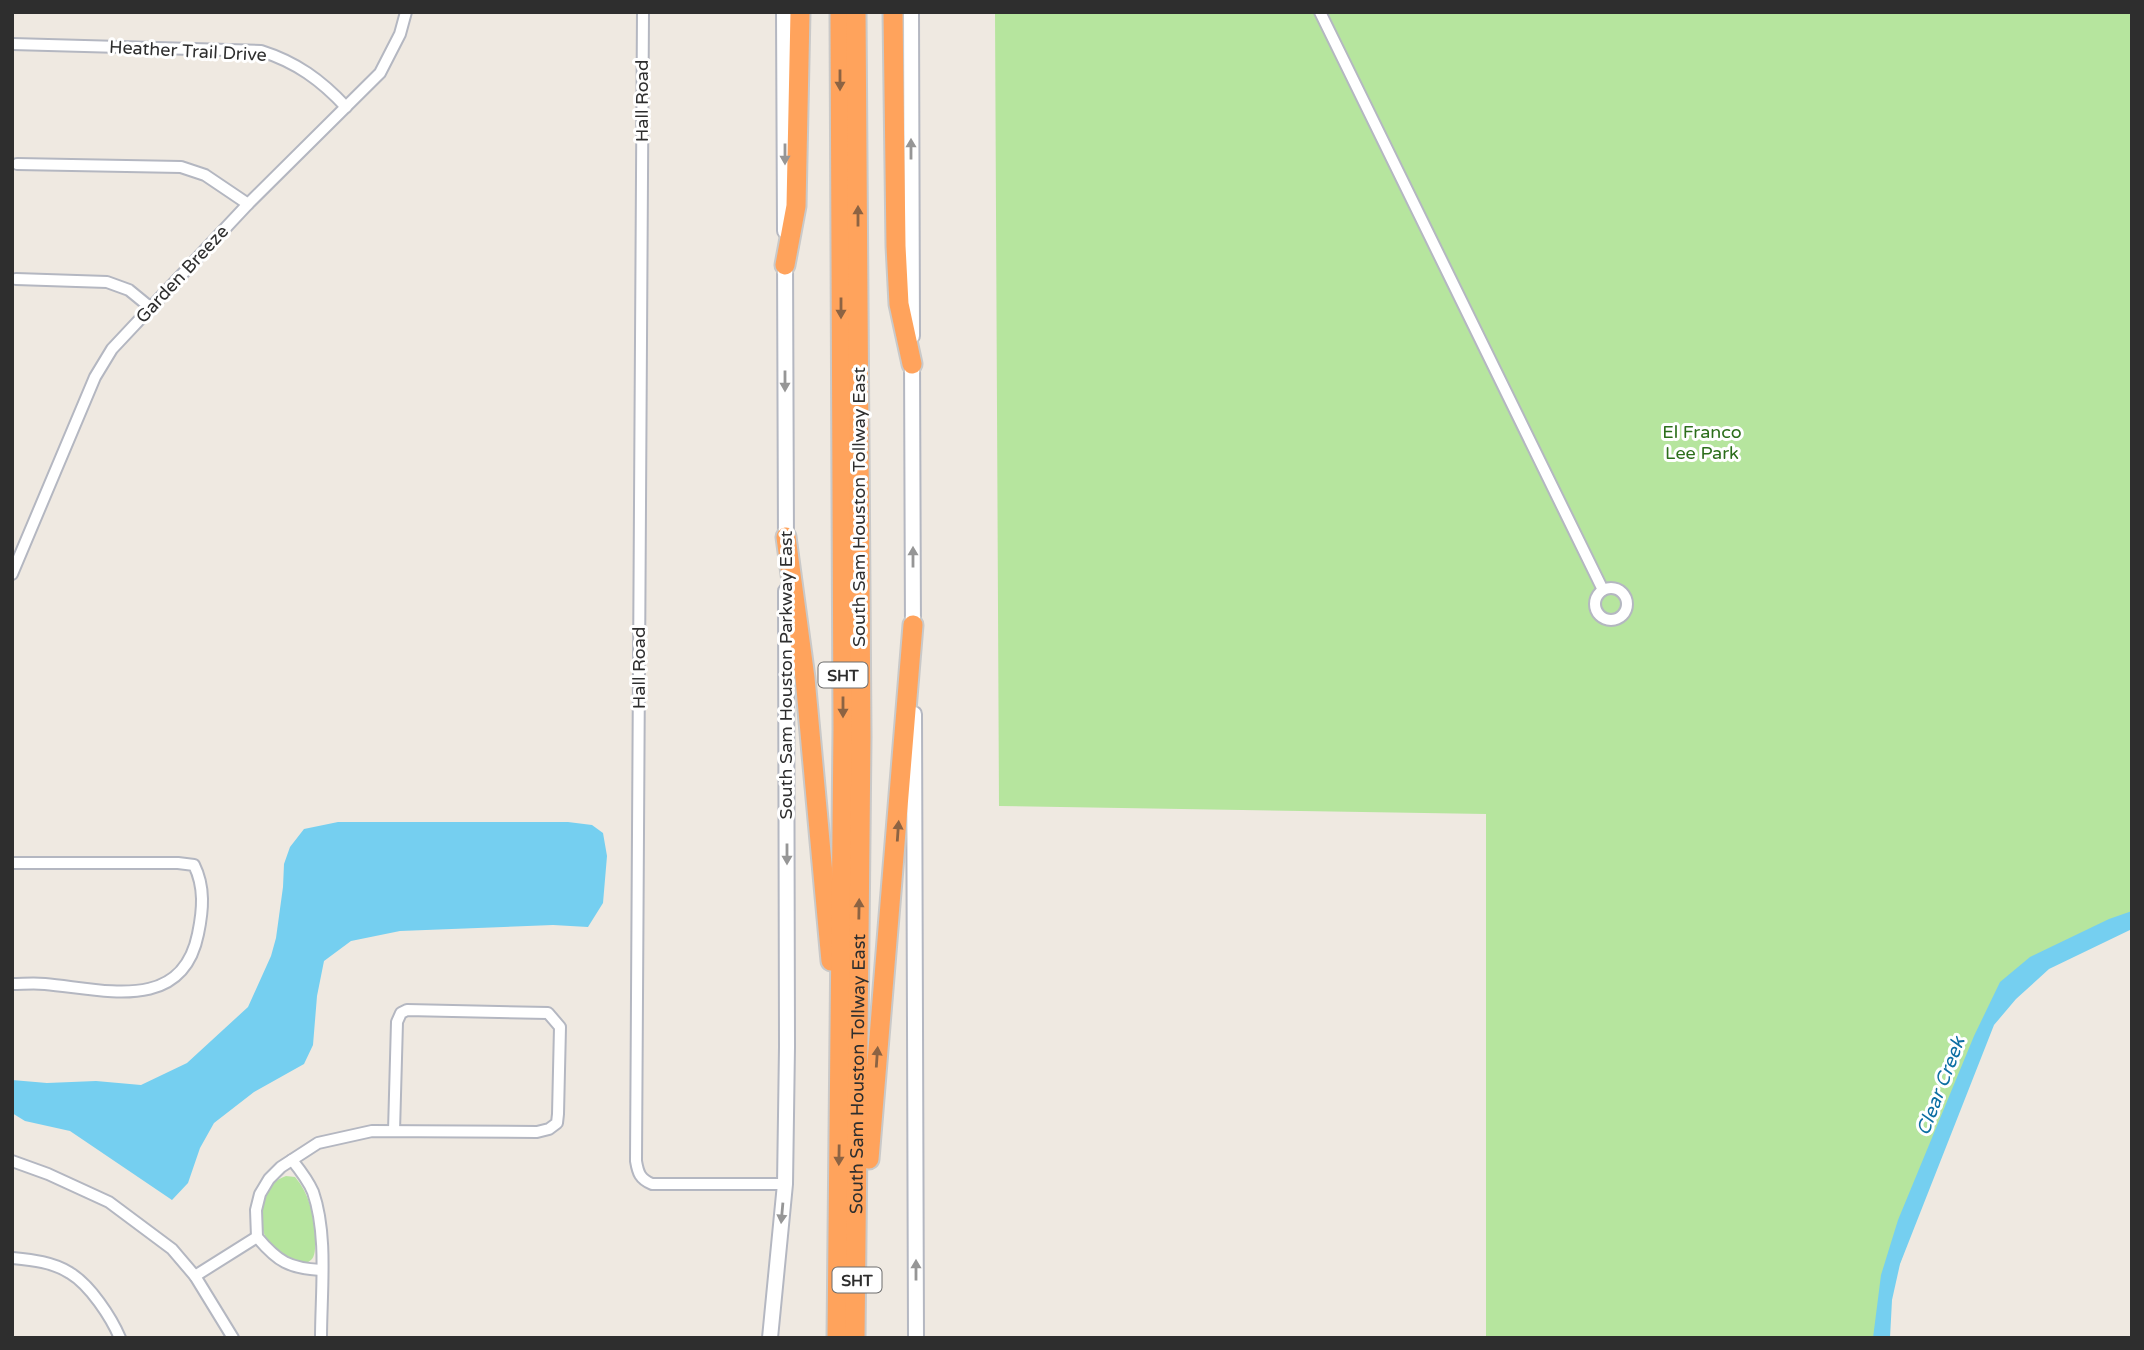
<svg xmlns="http://www.w3.org/2000/svg" width="2144" height="1350" viewBox="0 0 2144 1350" font-family="'Varela Round',sans-serif">
	<style>
		.green { fill: #b6e59e }
		.water { fill: #75cff0 }
		.lines { fill: none; stroke-linecap: round; stroke-linejoin: round }
		.minor-casing { stroke: #b4b7c1; stroke-width: 14 }
		.secondary-casing { stroke: #b4b7c1; stroke-width: 18 }
		.motorway-casing { stroke: #c9c9c9; stroke-width: 23 }
		.minor { stroke: #fff; stroke-width: 10 }
		.secondary { stroke: #fff; stroke-width: 14 }
		.motorway { stroke: #ffa35c; stroke-width: 19 }
		.oneway { fill: #8c6343 }
		.oneway2 { fill: #969696 }
		.labels { text-anchor: middle; stroke-width: 6; stroke-linejoin: round; paint-order: stroke }
		.shield { fill: #fff; stroke: #6d6d6d; stroke-width: 2 }
		.shield-label { font-size: 16px; font-weight: bold; fill: #2e2e2e }
		.street-label { font-size: 18px; fill: #2e2e2e; stroke: #fff }
		.park-label { font-size: 18px; fill: #2c6e1b; stroke: #fff }
		.water-label { font-size: 19px; font-style: italic; fill: #0d6fa3; stroke: #fff }
	</style>
	<rect width="100%" height="100%" fill="#efe9e1"/>
	<g class="green">
		<polygon points="995,12 2132,12 2132,920 2032,967 1983,1033 1873,1338 1486,1338 1486,814 999,806"/>
		<path d="M286,1176L295,1177C309,1193 315,1217 315,1238C315,1244 316,1254 312,1259C301,1272 273,1251 267,1240C260,1228 260,1212 265,1199C270,1187 274,1180 286,1176Z"/>
	</g>
	<g class="water">
		<polygon points="338,822 568,822 592,825 603,833 607,856 603,903 588,927 553,925 400,931 351,941 324,961 317,996 313,1045 304,1064 254,1092 214,1123 200,1148 188,1183 172,1200 70,1131 25,1121 12,1113 12,1080 47,1083 96,1081 141,1085 187,1063 248,1007 271,956 276,938 283,887 284,864 290,847 304,829"/>
		<polygon points="2132,911 2132,929 2049,969 2016,999 1994,1025 1900,1264 1892,1300 1890,1338 1873,1338 1881,1275 1898,1220 1974,1036 2000,982 2030,957 2109,919"/>
	</g>
	<g class="lines">
		<g class="minor-casing">
			<g id="minor">
				<path d="M643,12L636,1161C638,1173 640,1179 652,1184H785"/>
				<polyline points="1320,12 1603,590"/>
				<path d="M12,44L261,51C296,62 321,80 346,107"/>
				<polyline points="17,164 181,167 205,175 248,204"/>
				<polyline points="16,279 107,282 129,290 151,308"/>
				<polyline points="12,574 95,377 112,349 248,204 380,73 400,34 406,12"/>
				<circle cx="1611" cy="604" r="16"/>
				<path d="M12,863H178L194,865C205,887 203,910 198,934C182,1014 102,989 45,984C34,983 23,984 12,984"/>
				<path d="M292,1160C300,1170 308,1180 313,1192C328,1235 321,1292 321,1338"/>
				<polyline points="12,1161 48,1174 109,1202 172,1249 195,1276 233,1338"/>
				<path d="M12,1258C32,1260 53,1262 70,1273C90,1285 111,1317 120,1338"/>
				<path d="M321,1270C289,1268 278,1262 257,1237L256,1210L260,1194L269,1179L281,1167L318,1143L372,1131L537,1132L549,1129L557,1123L558,1114L560,1027L548,1013L407,1010L401,1013L397,1022L394,1131"/>
				<polyline points="195,1276 257,1237"/>
			</g>
		</g>
		<g class="secondary-casing">
			<g id="secondary">
				<polyline points="784,12 785,231"/>
				<polyline points="911,12 912,336"/>
				<polyline points="785,255 786,546"/>
				<polyline points="912,357 913,634"/>
				<polyline points="914,714 916,1338"/>
				<polyline points="770,1338 785,1184 787,1047 786,591"/>
			</g>
		</g>
		<g class="motorway-casing">
			<g id="motorway">
				<polyline points="893,12 896,246 899,304 912,364"/>
				<polyline points="785,265 796,206 800,12"/>
				<polyline points="786,537 805,678 831,961"/>
				<polyline points="869,1159 913,625"/>
				<polyline points="837,1338 843,729 840,12"/>
				<path id="s1" d="M855,1338L861,737L856,12"/>
			</g>
		</g>
		<use href="#minor" class="minor"/>
		<use href="#secondary" class="secondary"/>
		<use href="#motorway" class="motorway"/>
	</g>
	<defs><path id="oneway-solid" d="M-6-.8H1V-3.2L6.5 0L1 3.2V.8H-6Z" transform="scale(1.75)"/></defs>
	<g class="oneway">
		<use href="#oneway-solid" transform="translate(840 80) rotate(90)"/>
		<use href="#oneway-solid" transform="translate(858 216) rotate(-90)"/>
		<use href="#oneway-solid" transform="translate(841 308) rotate(90)"/>
		<use href="#oneway-solid" transform="translate(843 707) rotate(90)"/>
		<use href="#oneway-solid" transform="translate(898 831) rotate(-86)"/>
		<use href="#oneway-solid" transform="translate(859 909) rotate(-89)"/>
		<use href="#oneway-solid" transform="translate(877 1057) rotate(-86)"/>
		<use href="#oneway-solid" transform="translate(839 1155) rotate(91)"/>
	</g>
	<g class="oneway2">
		<use href="#oneway-solid" transform="translate(911 149) rotate(-90)"/>
		<use href="#oneway-solid" transform="translate(785 154) rotate(90)"/>
		<use href="#oneway-solid" transform="translate(785 381) rotate(90)"/>
		<use href="#oneway-solid" transform="translate(913 557) rotate(-90)"/>
		<use href="#oneway-solid" transform="translate(787 854) rotate(90)"/>
		<use href="#oneway-solid" transform="translate(782 1213) rotate(95)"/>
		<use href="#oneway-solid" transform="translate(916 1270) rotate(-90)"/>
	</g>
	<g class="labels">
		<g class="shield">
			<rect x="818.5" y="662.5" width="49" height="25" rx="5"/>
			<rect x="832.5" y="1267.5" width="49" height="25" rx="5"/>
		</g>
		<g class="shield-label">
			<text x="843" y="681">SHT</text>
			<text x="857" y="1286">SHT</text>
		</g>
		<g class="street-label">
			<text transform="translate(188 51) rotate(3)" y="6">Heather Trail Drive</text>
			<text transform="translate(642 101) rotate(-90)" y="6">Hall Road</text>
			<text transform="translate(182 274) rotate(-47)" y="6">Garden Breeze</text>
			<text transform="translate(859 507) rotate(-90)" y="6">South Sam Houston Tollway East</text>
			<text transform="translate(639 668) rotate(-90)" y="6">Hall Road</text>
			<text transform="translate(786 675) rotate(-90)" y="6">South Sam Houston Parkway East</text>
			<text dy="6" stroke="none"><textPath href="#s1" startOffset="264">South Sam Houston Tollway East</textPath></text>
		</g>
		<g class="park-label">
			<text x="1702" y="438">El Franco<tspan x="1702" dy="21">Lee Park</tspan></text>
		</g>
		<g class="water-label">
			<text transform="translate(1940 1086) rotate(-69)" y="7">Clear Creek</text>
		</g>
	</g>
	<rect width="2144" height="1350" fill="none" stroke="#2e2e2e" stroke-width="28"/>
</svg>
